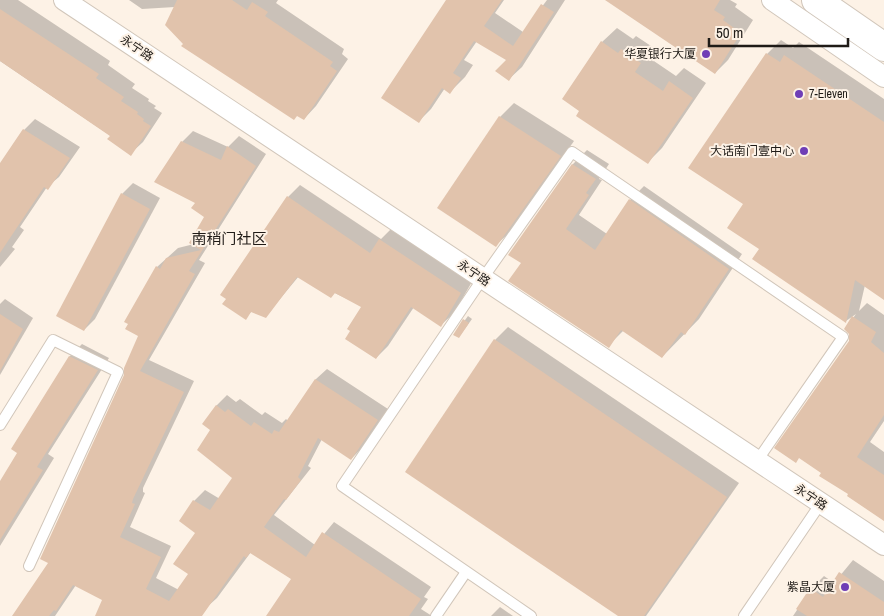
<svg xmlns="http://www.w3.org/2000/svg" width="884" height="616" viewBox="0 0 884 616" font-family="'Archivo Narrow','Noto Sans SC',sans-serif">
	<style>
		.shadow { fill: #0003 }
		.building { fill: #e1c3ac }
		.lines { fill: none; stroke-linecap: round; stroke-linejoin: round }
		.service-casing { stroke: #d1c6ba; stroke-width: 12 }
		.minor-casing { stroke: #d1c6ba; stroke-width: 22 }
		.primary-casing { stroke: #d1c6ba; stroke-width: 30 }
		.service { stroke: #fff; stroke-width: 10 }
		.minor { stroke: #fff; stroke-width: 20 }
		.primary { stroke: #fff; stroke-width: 28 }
		.poi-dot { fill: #6f3eb6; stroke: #fdf2e6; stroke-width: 2 }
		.labels { text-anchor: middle; stroke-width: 4; stroke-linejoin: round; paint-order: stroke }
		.street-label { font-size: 12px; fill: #1f1b17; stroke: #fdf2e6 }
		.poi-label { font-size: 12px; fill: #1f1b17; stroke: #fdf2e6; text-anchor: end }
		.quarter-label { font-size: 15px; fill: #1f1b17; stroke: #fdf2e6 }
	</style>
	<rect width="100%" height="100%" fill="#fdf2e6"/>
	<g class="shadow">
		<polygon points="0,0 18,0 110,61 108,65 135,84 132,88 149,99 148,101 156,106 154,108 162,113 143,142 130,154 111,136 0,61"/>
		<polygon points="129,0 278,0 276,3 344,49 342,54 348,59 316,106 304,119 184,44 175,7 142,9"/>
		<polygon points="448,0 504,0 495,13 523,32 547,0 565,0 522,67 509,79 508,59 477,41 464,60 473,65 465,77 452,90 445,88 431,109 419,121"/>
		<polygon points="607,0 730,0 737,4 735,7 753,20 728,60 715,73"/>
		<polygon points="617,28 633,39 636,36 654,48 648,57 676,76 684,68 706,83 662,148 648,162 602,42"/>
		<polygon points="781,40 793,48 799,42 884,99 884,298 865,285 859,311 867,303 884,315 884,421 870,442 884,452 884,520 848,496 851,334 845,329 856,314 846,321 761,249 744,204 690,167 767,54"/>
		<polygon points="514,103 574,141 511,231 496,245 500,117"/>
		<polygon points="35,119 80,147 59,177 47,187 20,227 24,230 12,247 15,249 0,267 0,175 24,130"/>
		<polygon points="193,131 228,147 239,136 266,154 199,260 205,263 149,360 194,381 143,488 143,492 145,493 130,527 171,546 156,578 179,590 190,574 197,532 194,501 205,490 220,499 234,477 212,430 216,406 227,395 236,402 240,399 262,415 265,412 282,423 286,419 288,421 316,379 327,369 388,409 362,448 351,459 322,439 308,466 311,468 274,515 315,545 334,522 431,587 424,597 428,599 421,609 432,616 267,616 292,579 251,552 217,598 197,616 107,616 104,599 76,585 55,616 14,616 50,563 126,375 139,335 157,267 178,248 194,244 206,217 197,203 182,142"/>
		<polygon points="587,150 609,164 599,179 602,180 579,215 607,234 630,200 644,186 742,254 699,319 662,357 624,330 608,346 523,263 510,254 573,164"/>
		<polygon points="133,183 160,198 95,319 84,330 122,194"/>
		<polygon points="300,185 381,239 392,228 473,280 454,313 441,325 414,307 388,346 376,358 362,306 299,276 265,317 252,311 245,318 288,197"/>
		<polygon points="5,299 33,318 0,375 0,304"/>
		<polygon points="468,316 472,319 459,337 455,334"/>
		<polygon points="508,327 739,483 646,616 620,616 495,340"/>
		<polygon points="82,344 109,358 48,454 54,458 0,546 0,483 19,453 13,449 70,356"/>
		<polygon points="853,560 884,581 884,616 793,616 811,589 824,576 834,583"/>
		<polygon points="500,607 513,616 491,616"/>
	</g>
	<g class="building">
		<polygon points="177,0 232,0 247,10 252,2 268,12 265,16 333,62 330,66 337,71 304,120 297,116 294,120 181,46 183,44 165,25"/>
		<polygon points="446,0 502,0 484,26 513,46 541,4 554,12 509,81 495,71 506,60 474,41 453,73 461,78 450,94 442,88 419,123 381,98"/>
		<polygon points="605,0 720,0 714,10 725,17 723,20 741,33 715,74"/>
		<polygon points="0,9 99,74 96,78 124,97 121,101 138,112 137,114 144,119 143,121 151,126 131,156 107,139 110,136 0,61"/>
		<polygon points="601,41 618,53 621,49 641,63 635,72 663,91 669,81 693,98 648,164 576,116 579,111 562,99"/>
		<polygon points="766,53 780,62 784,55 884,122 884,300 855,280 846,323 752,259 759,249 727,228 743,204 688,168"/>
		<polygon points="499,116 561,156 496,247 437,208"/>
		<polygon points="23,129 70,158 48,190 44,187 0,253 0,163"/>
		<polygon points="181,141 221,160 227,146 256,166 189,271 195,274 140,371 184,392 133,499 132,503 135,504 120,537 161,557 146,589 169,601 188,574 173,564 195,533 179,521 193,500 210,510 232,478 197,450 210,430 202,424 216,405 225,412 228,409 251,426 254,422 272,434 274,430 279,432 315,379 378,420 351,460 318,438 298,477 301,480 286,500 284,499 264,527 306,557 322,532 421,599 409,616 266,616 291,579 250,553 246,558 244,556 202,616 95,616 102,600 73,585 56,611 54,610 49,616 12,616 48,563 40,559 124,375 124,368 138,336 125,329 128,324 124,322 156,266 160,269 166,258 201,250 189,243 204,217 191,208 195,203 154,182"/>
		<polygon points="572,164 596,179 586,193 589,195 566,229 595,250 629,199 729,269 685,335 681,332 662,358 621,330 609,348 508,281 521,263 508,255"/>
		<polygon points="121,193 150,209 84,331 56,316"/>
		<polygon points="287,196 370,253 379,239 461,293 441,327 411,307 376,359 345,339 350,331 347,329 361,307 335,293 331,298 297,277 266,318 251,312 246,320 222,304 226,299 220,295"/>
		<polygon points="0,314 23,329 0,371"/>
		<polygon points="852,316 876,332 871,342 884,353 884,415 857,457 884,475 884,521 847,496 848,494 819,476 821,473 799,458 796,463 774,448 849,341 849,334 844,329"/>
		<polygon points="463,319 469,323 459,338 453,335"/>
		<polygon points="494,339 727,497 644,616 618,616 405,472"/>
		<polygon points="69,356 98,370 37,467 43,470 0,540 0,481 17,453 11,449"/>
		<polygon points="839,572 884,602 884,616 807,616 796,609 810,588 823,597"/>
	</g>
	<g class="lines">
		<g class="service-casing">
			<g id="service">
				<polyline points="0,425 53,340 118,372 29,566"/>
				<polyline points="436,616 466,572"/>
				<polyline points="531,616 342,486 483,278 572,152 843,337 757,461"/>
				<polyline points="744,616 821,503"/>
			</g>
		</g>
		<g class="minor-casing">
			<g id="minor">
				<polyline points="64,0 884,545"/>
				<polyline points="772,0 884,77"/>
			</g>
		</g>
		<g class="primary-casing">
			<polyline id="primary" points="816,0 884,47"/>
		</g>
		<use href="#service" class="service"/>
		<use href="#minor" class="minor"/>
		<use href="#primary" class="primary"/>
	</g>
	<g class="poi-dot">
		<circle cx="706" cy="54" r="5"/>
		<circle cx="799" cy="94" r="5"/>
		<circle cx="804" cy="151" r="5"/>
		<circle cx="845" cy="587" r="5"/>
	</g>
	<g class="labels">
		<g class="street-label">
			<text transform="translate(137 48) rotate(34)" y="4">永宁路</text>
			<text transform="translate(474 273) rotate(34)" y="4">永宁路</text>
			<text transform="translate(811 497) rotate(34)" y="4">永宁路</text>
		</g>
		<g class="poi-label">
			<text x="696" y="58">华夏银行大厦</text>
			<text x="809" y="98" text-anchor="start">7-Eleven</text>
			<text x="794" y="155">大话南门壹中心</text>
			<text x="835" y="591">紫晶大厦</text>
		</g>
		<g class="quarter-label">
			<text x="229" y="244">南稍门社区</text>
		</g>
	</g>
	<path d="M709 38v8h139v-8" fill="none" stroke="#1f1b17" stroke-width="2.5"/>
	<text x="716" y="38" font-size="15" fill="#1f1b17" stroke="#fdf2e6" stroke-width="4" paint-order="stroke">50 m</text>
</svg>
